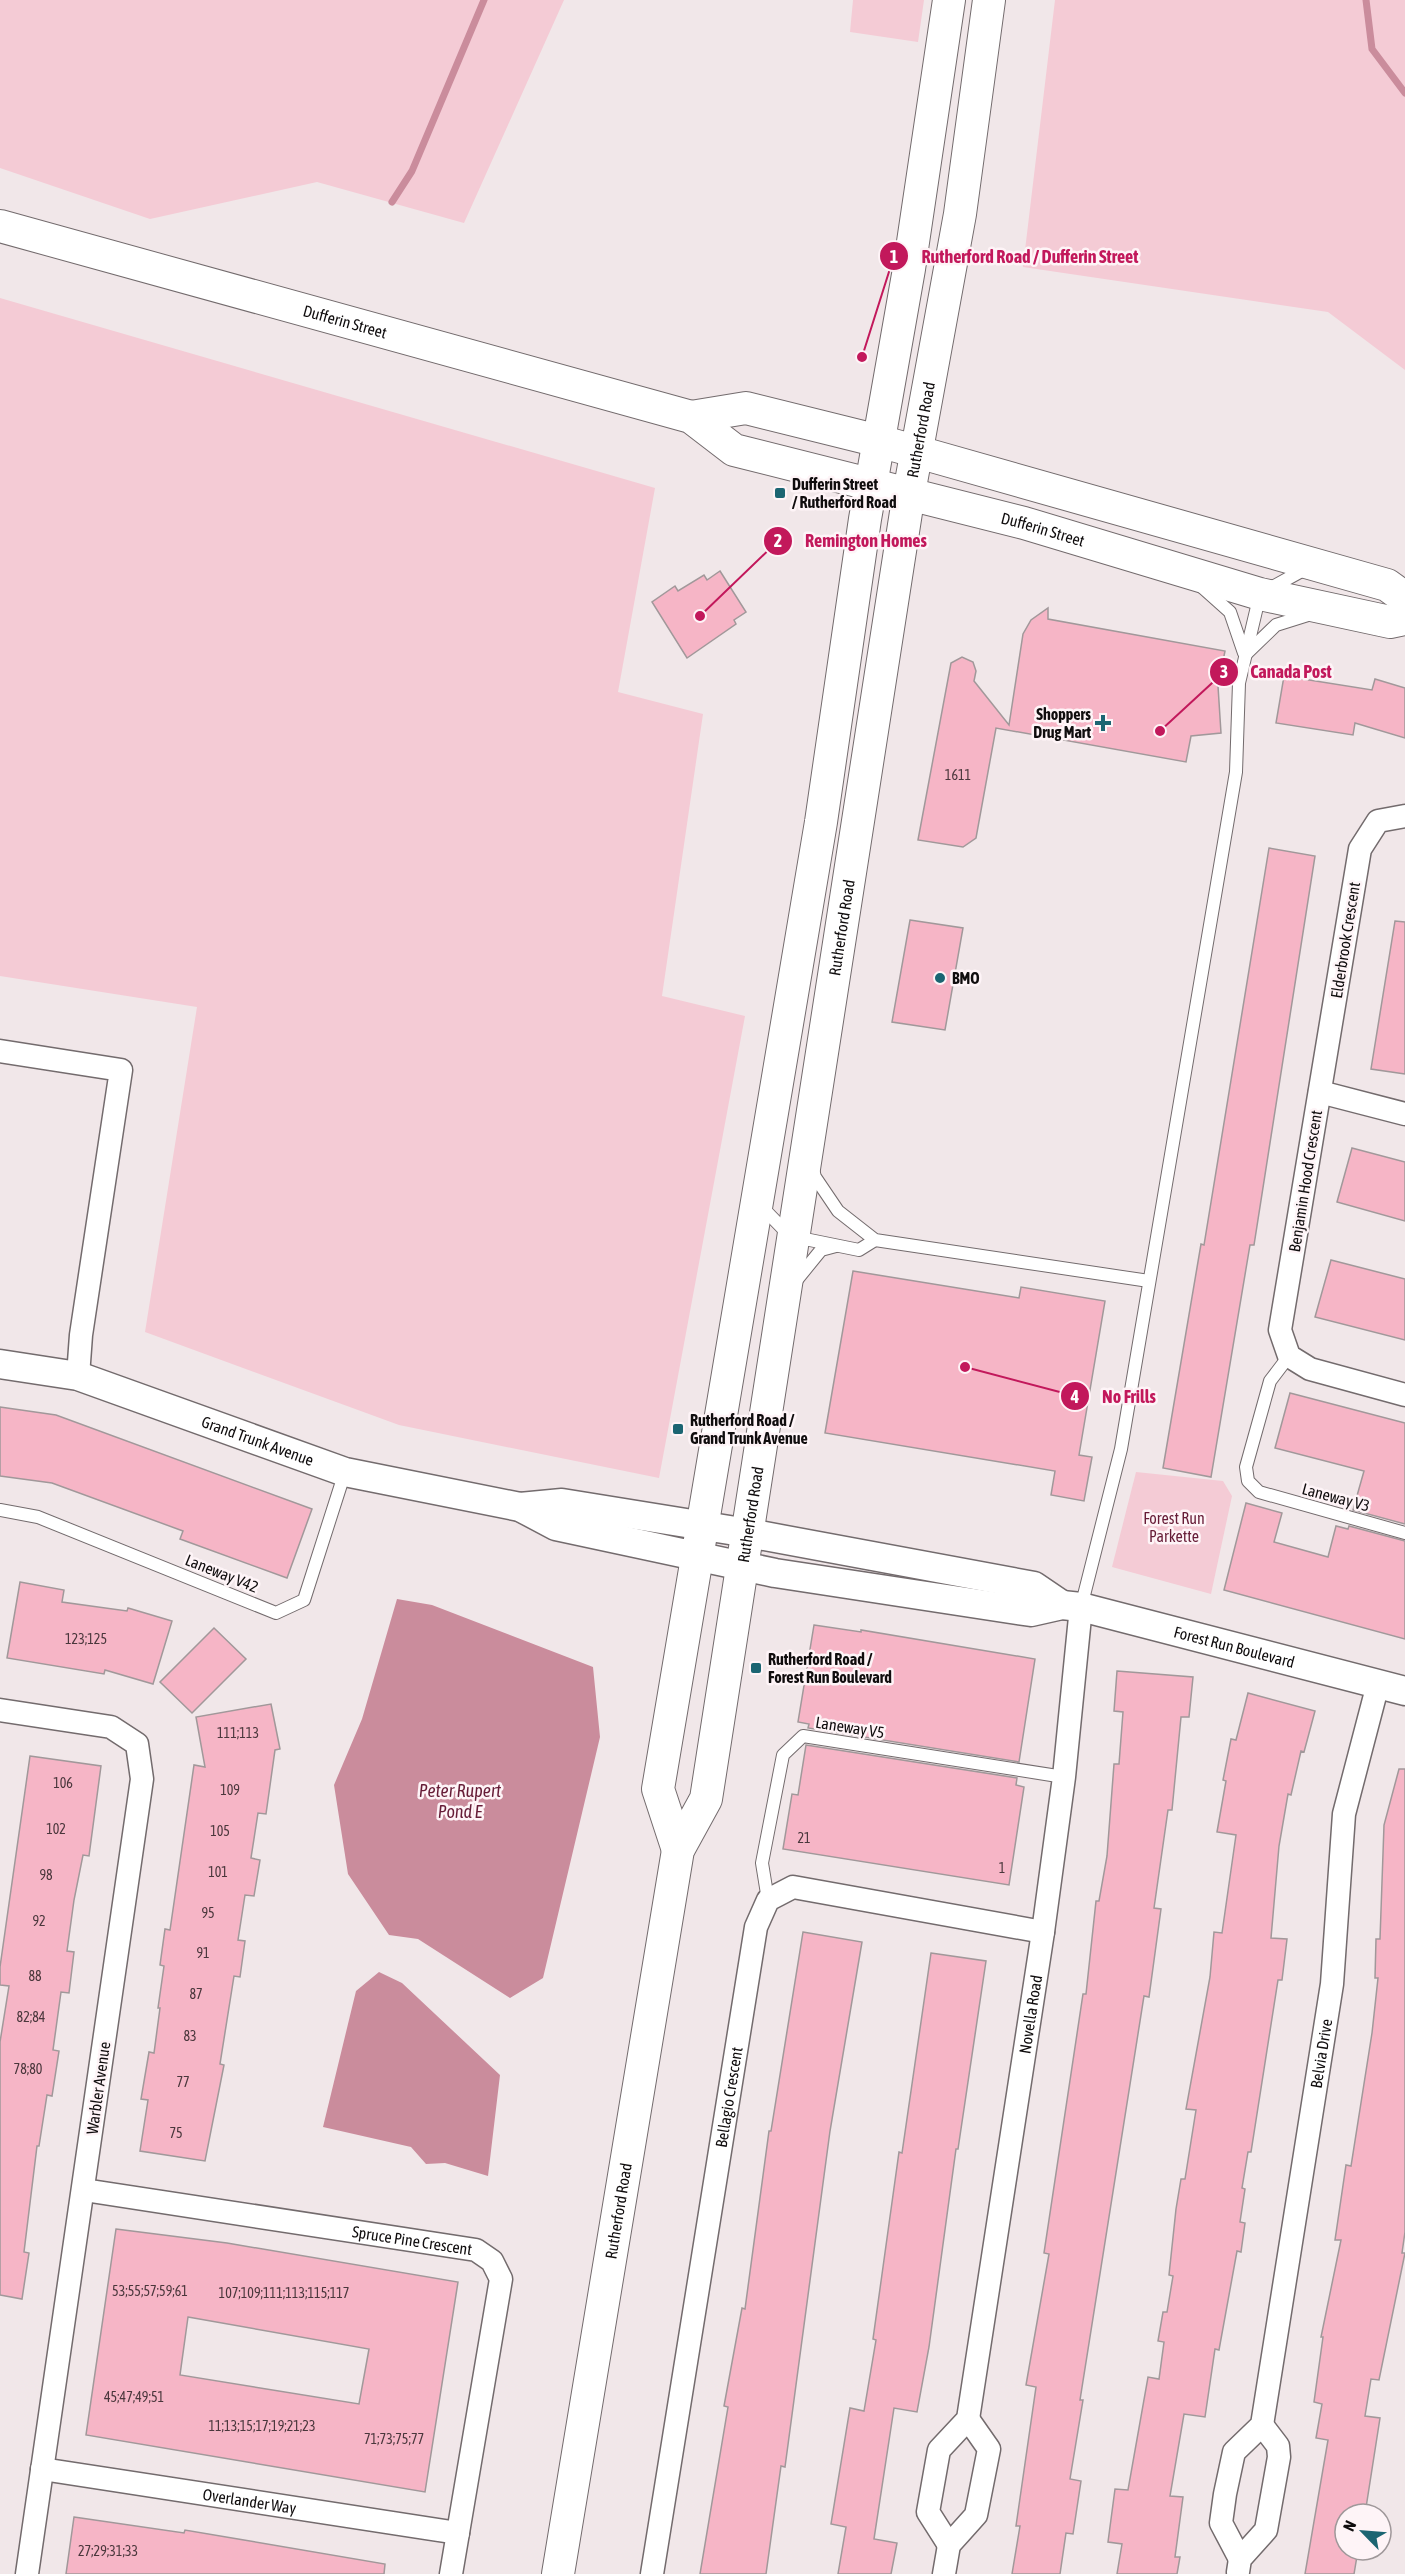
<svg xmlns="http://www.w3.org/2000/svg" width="1405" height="2574" viewBox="0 0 1405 2574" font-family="'Asap Condensed',sans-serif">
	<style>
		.green { fill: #f4cbd5 }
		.water { fill: #ca8c9c }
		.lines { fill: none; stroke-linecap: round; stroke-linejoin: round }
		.stream { stroke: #ca8c9c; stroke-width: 7 }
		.building { fill: #f6b5c6; stroke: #a1989a; stroke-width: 1.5; fill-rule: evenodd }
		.service-casing { stroke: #736b6d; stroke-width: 14 }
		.minor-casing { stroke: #736b6d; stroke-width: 25 }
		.tertiary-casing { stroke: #736b6d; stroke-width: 31 }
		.secondary-casing { stroke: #736b6d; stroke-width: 34 }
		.service { stroke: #fff; stroke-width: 12 }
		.minor { stroke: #fff; stroke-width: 22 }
		.tertiary { stroke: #fff; stroke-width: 28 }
		.secondary { stroke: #fff; stroke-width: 32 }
		.poi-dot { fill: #1b6572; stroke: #fef4f7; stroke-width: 2 }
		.labels { text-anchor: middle; stroke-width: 5; stroke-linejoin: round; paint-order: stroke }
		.number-label { font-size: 14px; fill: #4a373c }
		.street-label { font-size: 16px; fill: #100d0e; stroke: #fef4f7 }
		.poi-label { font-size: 16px; font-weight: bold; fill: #100d0e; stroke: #fef4f7; text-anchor: start }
		.park-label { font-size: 16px; fill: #661c37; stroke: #fef4f7 }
		.water-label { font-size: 18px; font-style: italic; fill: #661c37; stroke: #fef4f7 }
		.leader { fill: none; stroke: #c2185b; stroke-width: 2 }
		.callout-dot { fill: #c2185b; stroke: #fef4f7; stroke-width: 2 }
		.mark-label { font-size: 18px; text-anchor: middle; font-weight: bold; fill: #fff }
		.callout-label { font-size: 18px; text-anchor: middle; font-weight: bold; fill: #c2185b; stroke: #fef4f7; stroke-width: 5; stroke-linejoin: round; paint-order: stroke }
	</style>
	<rect width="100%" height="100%" fill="#f1e7e9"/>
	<g class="green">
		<polygon points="0,0 564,0 464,223 317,182 150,219 0,168"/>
		<polygon points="853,0 924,0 918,42 850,32"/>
		<polygon points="1055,0 1405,0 1405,370 1328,312 1023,267"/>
		<polygon points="0,298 655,488 618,692 703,714 662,996 745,1016 659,1478 399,1425 145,1332 197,1007 0,976"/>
		<polygon points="1136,1472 1223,1481 1232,1496 1211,1594 1112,1567"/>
	</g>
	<g class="water">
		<polygon points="397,1599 432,1605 593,1667 600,1737 543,1978 510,1998 418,1939 389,1935 348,1874 334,1785 362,1719"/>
		<polygon points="379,1972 402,1983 500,2075 488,2176 445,2163 426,2164 411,2147 323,2127 356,1991"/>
	</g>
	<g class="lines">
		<g class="stream">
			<polyline points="1366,0 1372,49 1405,93"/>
			<polyline points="392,202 412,171 484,0"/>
		</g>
	</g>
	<g class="building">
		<polygon points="720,571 746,612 734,620 736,624 687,658 652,602 675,586 678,591 704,575 707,580"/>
		<polygon points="1048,608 1048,619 1225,651 1218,686 1221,733 1191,736 1186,762 996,728 976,838 963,847 918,840 951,663 962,657 973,662 976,671 974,681 1009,725 1023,634 1031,620"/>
		<polygon points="1284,676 1372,690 1375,679 1405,688 1405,738 1355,723 1353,735 1276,723"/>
		<polygon points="1269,848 1315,856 1254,1245 1250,1245 1211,1477 1163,1468 1201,1244 1204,1245"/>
		<polygon points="910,920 963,928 945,1030 892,1022"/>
		<polygon points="1395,921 1405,922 1405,1074 1371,1069"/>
		<polygon points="1352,1148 1405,1162 1405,1221 1337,1202"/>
		<polygon points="1331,1260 1405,1279 1405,1340 1315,1317"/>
		<polygon points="853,1271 1019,1298 1021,1287 1105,1301 1079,1455 1092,1457 1084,1501 1051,1495 1055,1471 825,1433"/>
		<polygon points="1290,1393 1405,1423 1405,1524 1353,1510 1364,1471 1275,1448"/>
		<polygon points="0,1407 56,1415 312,1509 287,1578 180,1539 183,1531 52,1483 0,1476"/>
		<polygon points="1246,1503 1282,1513 1274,1542 1328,1557 1336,1526 1348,1529 1349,1526 1405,1541 1405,1639 1224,1590"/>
		<polygon points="20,1582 64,1590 62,1602 127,1611 128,1608 172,1621 153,1684 105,1670 104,1674 7,1658"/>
		<polygon points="814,1625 861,1632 861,1630 1035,1659 1019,1762 808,1728 809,1724 798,1722"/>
		<polygon points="214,1628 246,1659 192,1713 160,1682"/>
		<polygon points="1117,1671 1193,1677 1189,1717 1181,1717 1172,1810 1168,1810 1154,1908 1161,1909 1149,1997 1144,1996 1080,2400 1083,2400 1070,2479 1081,2481 1073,2534 1066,2533 1060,2574 1012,2574 1020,2526 1016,2526 1036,2387 1026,2385 1049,2254 1044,2253 1083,1994 1086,1994 1096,1901 1099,1901 1107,1856 1114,1764 1119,1764 1123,1712 1114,1711"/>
		<polygon points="1248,1693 1315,1711 1304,1752 1301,1751 1291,1795 1288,1794 1279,1846 1271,1938 1287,1939 1282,1980 1278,1980 1251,2152 1248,2152 1242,2188 1245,2189 1240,2222 1245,2223 1241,2252 1237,2251 1219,2350 1215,2349 1205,2417 1184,2414 1170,2496 1183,2497 1175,2557 1180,2557 1177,2574 1117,2574 1122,2544 1108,2542 1115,2489 1128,2490 1148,2377 1159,2379 1164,2342 1158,2341 1163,2312 1167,2312 1173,2276 1169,2275 1176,2209 1181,2179 1185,2179 1196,2110 1186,2109 1210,1977 1214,1932 1222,1933 1236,1835 1217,1832 1226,1781 1223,1780 1231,1739 1236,1740"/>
		<polygon points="271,1704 280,1749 275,1750 266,1814 258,1813 251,1858 260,1860 254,1896 245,1895 238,1940 245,1941 240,1977 234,1976 220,2064 224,2065 205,2161 140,2151 148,2100 141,2099 149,2052 154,2053 160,2008 158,2008 164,1966 160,1965 165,1929 170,1930 194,1765 205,1767 196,1717"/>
		<polygon points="806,1745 1017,1778 1016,1785 1024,1787 1009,1885 783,1849 792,1794 798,1795"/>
		<polygon points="30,1756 101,1766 89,1856 83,1855 74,1900 67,1951 74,1952 69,1993 61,1992 53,2050 59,2051 52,2096 47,2095 39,2146 37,2146 24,2252 29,2253 22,2299 0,2295 0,2042 9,1986 0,1985 0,1967"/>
		<polygon points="1399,1769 1405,1769 1405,2232 1402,2253 1405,2253 1379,2380 1371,2379 1365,2416 1380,2418 1365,2514 1345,2514 1345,2550 1358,2550 1354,2574 1305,2574 1328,2440 1316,2438 1322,2404 1314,2402 1323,2337 1321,2337 1341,2240 1335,2240 1346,2165 1351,2166 1372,2033 1378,1978 1375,1978 1376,1939 1380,1939 1384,1825"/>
		<polygon points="803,1932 862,1942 830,2131 785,2467 781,2466 766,2574 700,2574 728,2407 724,2406 742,2308 745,2309 769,2131 771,2131"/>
		<polygon points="931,1953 986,1961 958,2149 956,2149 929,2347 917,2412 894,2408 874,2539 897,2543 891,2574 838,2574 846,2527 831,2524 850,2408 864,2411 876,2340 873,2339 899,2152 902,2153"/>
		<path d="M116,2229L227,2243L458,2282L425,2492L86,2435ZM188,2317L369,2349L359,2404L180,2375Z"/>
		<polygon points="74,2517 184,2533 185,2530 385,2564 384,2574 66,2574"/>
	</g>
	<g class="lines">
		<g class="service-casing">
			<g id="service">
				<polyline points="1202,587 1230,612 1244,653"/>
				<polyline points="1246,654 1276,625 1311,614"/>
				<polyline points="812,1166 815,1177 838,1211 875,1240 1149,1281"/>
				<polyline points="761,1206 789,1235 795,1237 859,1250 875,1240"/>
				<polyline points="795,1282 821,1250 836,1246"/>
				<polyline points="1289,1356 1270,1381 1246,1467 1248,1481 1259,1492 1405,1533"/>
				<polyline points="0,1510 38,1517 276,1613 304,1600 345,1472"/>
				<polyline points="1081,1607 1121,1449 1236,772 1239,683 1260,594 1307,568"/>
				<polyline points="768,1900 762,1863 783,1755 803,1736 1064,1777"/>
			</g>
		</g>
		<g class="minor-casing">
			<g id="minor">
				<polyline points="1405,816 1378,821 1360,849 1280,1330 1289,1356 1310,1369 1405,1395"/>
				<polyline points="0,1051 121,1070 81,1335 78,1376"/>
				<polyline points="1320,1092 1405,1114"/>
				<polyline points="0,1710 111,1727 137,1744 142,1779 27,2574"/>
				<path id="s1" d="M84,2190L476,2250L492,2261L501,2279L451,2574"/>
				<path id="s2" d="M42,2469L458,2533"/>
				<path id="s3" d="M949,2545L928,2512L939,2450L968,2419L1043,1932L1064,1777L1081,1607"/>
				<path id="s4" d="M1240,2559L1221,2523L1225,2494L1234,2452L1262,2425L1332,1984L1344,1814L1378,1684"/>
				<polyline points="1238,2572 1240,2559 1266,2530 1279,2457 1278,2446 1262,2425"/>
				<path id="s5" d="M652,2574L756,1927L768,1900L793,1887L1043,1932"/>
				<polyline points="944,2574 949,2545 976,2515 989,2449 968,2419"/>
			</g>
		</g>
		<g class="tertiary-casing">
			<g id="tertiary">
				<path id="s6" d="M0,1364L78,1376L345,1472L520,1507L556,1526L775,1573L1031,1612L1062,1605L1081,1607L1405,1691"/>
				<polyline points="520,1507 562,1503 748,1533 1034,1586 1062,1605"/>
			</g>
		</g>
		<g class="secondary-casing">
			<g id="secondary">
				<path id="s7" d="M0,226L691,417L734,450L1024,523L1260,594L1390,622L1405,619"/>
				<polyline points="691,417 746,408 879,441 1387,585 1405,598"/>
				<polyline points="678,1850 658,1789 821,822 865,519 909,269 949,0"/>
				<path id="s8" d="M558,2574L678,1850L706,1799L909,493L960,214L989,0"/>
			</g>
		</g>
		<use href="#service" class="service"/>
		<use href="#minor" class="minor"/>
		<use href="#tertiary" class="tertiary"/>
		<use href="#secondary" class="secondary"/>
	</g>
	<g class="poi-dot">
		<rect x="774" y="487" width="12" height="12" rx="3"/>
		<path d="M1100 714h6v6h6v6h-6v6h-6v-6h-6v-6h6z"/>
		<circle cx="940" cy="978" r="6"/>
		<rect x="672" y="1423" width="12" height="12" rx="3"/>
		<rect x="750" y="1662" width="12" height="12" rx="3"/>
	</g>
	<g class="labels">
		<g class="number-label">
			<text x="958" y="780">1611</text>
			<text x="86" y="1644">123;125</text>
			<text x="238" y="1738">111;113</text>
			<text x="63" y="1788">106</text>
			<text x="230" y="1795">109</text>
			<text x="56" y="1834">102</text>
			<text x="220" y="1836">105</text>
			<text x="804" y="1843">21</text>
			<text x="1002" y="1873">1</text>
			<text x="218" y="1877">101</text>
			<text x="46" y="1880">98</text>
			<text x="208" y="1918">95</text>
			<text x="39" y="1926">92</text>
			<text x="203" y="1958">91</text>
			<text x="35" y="1981">88</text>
			<text x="196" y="1999">87</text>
			<text x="31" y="2022">82;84</text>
			<text x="190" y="2041">83</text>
			<text x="28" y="2074">78;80</text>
			<text x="183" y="2087">77</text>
			<text x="176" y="2138">75</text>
			<text x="150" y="2296">53;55;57;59;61</text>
			<text x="284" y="2298">107;109;111;113;115;117</text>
			<text x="134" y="2402">45;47;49;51</text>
			<text x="262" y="2431">11;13;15;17;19;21;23</text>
			<text x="394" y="2444">71;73;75;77</text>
			<text x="108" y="2556">27;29;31;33</text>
		</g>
		<g class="street-label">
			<text dy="6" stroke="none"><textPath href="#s7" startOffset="358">Dufferin Street</textPath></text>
			<text dy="6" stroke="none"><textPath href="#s8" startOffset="2178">Rutherford Road</textPath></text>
			<text dy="6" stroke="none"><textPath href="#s7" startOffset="1090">Dufferin Street</textPath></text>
			<text dy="6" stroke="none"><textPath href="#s8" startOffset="1674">Rutherford Road</textPath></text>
			<text transform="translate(1345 940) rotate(-81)" y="6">Elderbrook Crescent</text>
			<text transform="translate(1305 1181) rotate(-81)" y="6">Benjamin Hood Crescent</text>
			<text dy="6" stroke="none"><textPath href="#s6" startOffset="270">Grand Trunk Avenue</textPath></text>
			<text transform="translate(1336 1497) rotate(15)" y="6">Laneway V3</text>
			<text dy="6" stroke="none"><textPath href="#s8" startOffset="1080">Rutherford Road</textPath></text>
			<text transform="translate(222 1573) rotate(22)" y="6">Laneway V42</text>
			<text dy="6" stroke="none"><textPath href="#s6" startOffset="1274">Forest Run Boulevard</textPath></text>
			<text transform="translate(850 1727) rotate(9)" y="6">Laneway V5</text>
			<text dy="6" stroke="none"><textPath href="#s3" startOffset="554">Novella Road</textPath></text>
			<text dy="6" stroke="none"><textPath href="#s4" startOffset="528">Belvia Drive</textPath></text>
			<text transform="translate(98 2088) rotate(-82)" y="6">Warbler Avenue</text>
			<text dy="6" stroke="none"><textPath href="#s5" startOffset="483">Bellagio Crescent</textPath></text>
			<text dy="6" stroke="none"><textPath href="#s8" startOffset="368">Rutherford Road</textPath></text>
			<text dy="6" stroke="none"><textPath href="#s1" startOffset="332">Spruce Pine Crescent</textPath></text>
			<text dy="6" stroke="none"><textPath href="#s2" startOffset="210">Overlander Way</textPath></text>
		</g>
		<g class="poi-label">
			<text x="792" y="490">Dufferin Street<tspan x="792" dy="18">/ Rutherford Road</tspan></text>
			<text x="1091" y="720" text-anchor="end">Shoppers<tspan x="1091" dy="18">Drug Mart</tspan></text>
			<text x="952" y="984">BMO</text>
			<text x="690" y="1426">Rutherford Road /<tspan x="690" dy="18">Grand Trunk Avenue</tspan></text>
			<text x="768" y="1665">Rutherford Road /<tspan x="768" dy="18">Forest Run Boulevard</tspan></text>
		</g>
		<g class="park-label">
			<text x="1174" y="1524">Forest Run<tspan x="1174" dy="18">Parkette</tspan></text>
		</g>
		<g class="water-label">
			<text x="460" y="1797">Peter Rupert<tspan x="460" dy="21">Pond E</tspan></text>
		</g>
	</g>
	<path class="leader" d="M862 357L894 256M700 616L778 541M1160 731L1224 672M965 1367L1075 1396"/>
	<g class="callout-dot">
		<circle cx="862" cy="357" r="6"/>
		<circle cx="700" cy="616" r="6"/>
		<circle cx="1160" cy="731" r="6"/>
		<circle cx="965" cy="1367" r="6"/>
		<circle cx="894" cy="256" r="15"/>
		<circle cx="778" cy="541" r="15"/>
		<circle cx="1224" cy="672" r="15"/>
		<circle cx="1075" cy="1396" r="15"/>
	</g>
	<g class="mark-label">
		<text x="894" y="263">1</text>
		<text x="778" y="547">2</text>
		<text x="1224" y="678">3</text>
		<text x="1075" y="1403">4</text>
	</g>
	<g class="callout-label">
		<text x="1030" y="263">Rutherford Road / Dufferin Street</text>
		<text x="866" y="547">Remington Homes</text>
		<text x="1291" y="678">Canada Post</text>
		<text x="1129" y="1403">No Frills</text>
	</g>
	<g transform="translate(1363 2532) rotate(295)"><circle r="28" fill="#fef4f7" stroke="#9f989a" stroke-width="1.5"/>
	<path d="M0-4.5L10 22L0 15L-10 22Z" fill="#1b6572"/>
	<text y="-9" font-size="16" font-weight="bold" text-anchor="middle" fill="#100d0e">N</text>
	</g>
</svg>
